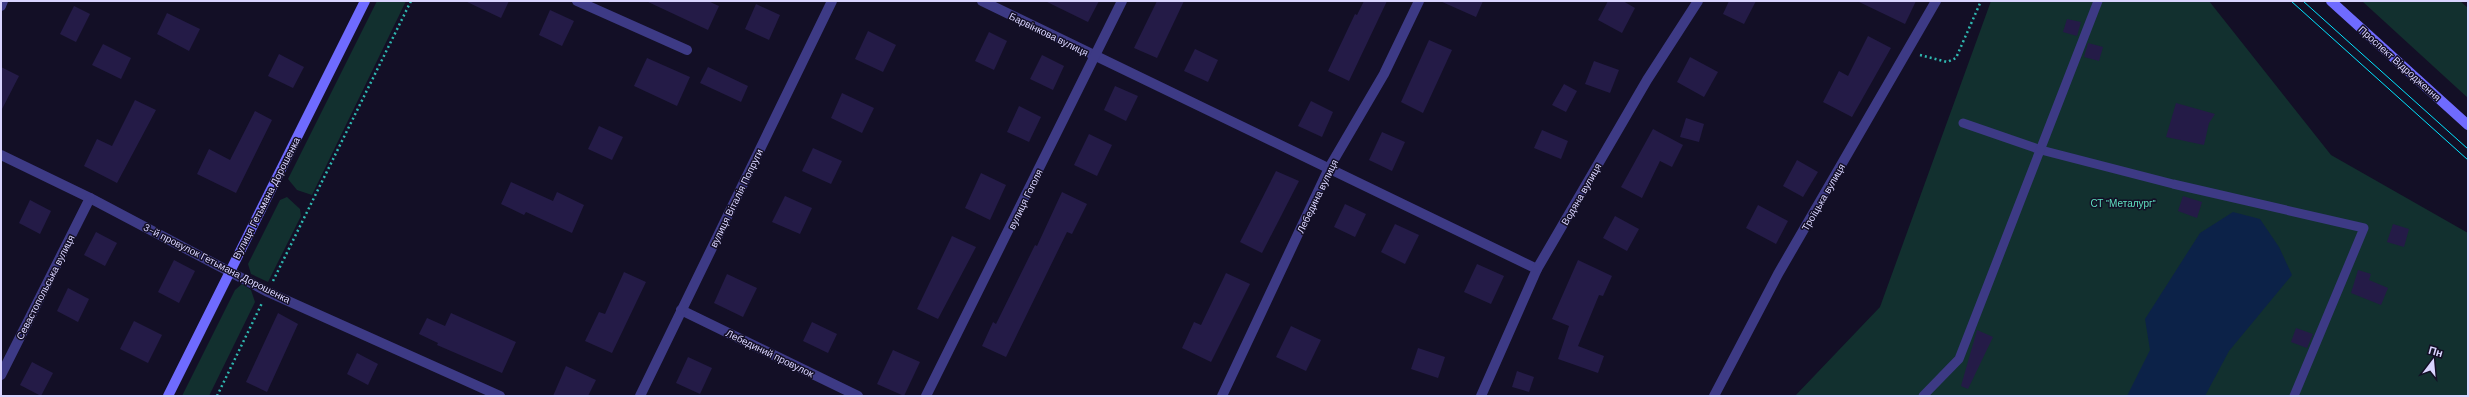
<svg xmlns="http://www.w3.org/2000/svg" width="2469" height="397" viewBox="0 0 2469 397" font-family="'DM Sans',sans-serif">
	<style>
		.green { fill: #12302f }
		.water { fill: #0c2248 }
		.building { fill: #241b47 }
		.lines { fill: none; stroke-linecap: round; stroke-linejoin: round }
		.path { stroke: #2fb8b0; stroke-width: 2.5; stroke-dasharray: 2 3; stroke-linecap: butt }
		.lane { stroke: #3d3a85; stroke-width: 9 }
		.street { stroke: #3d3a85; stroke-width: 10 }
		.secondary { stroke: #6f6bff; stroke-width: 10 }
		.tram { stroke: #00e5ff; stroke-width: 1 }
		.labels { text-anchor: middle; stroke-width: 3; stroke-linejoin: round; paint-order: stroke }
		.street-label { font-size: 10px; fill: #d9d4ff; stroke: #130f26 }
		.park-label { font-size: 10px; fill: #5fe0c0; stroke: #130f26 }
	</style>
	<rect width="100%" height="100%" fill="#130f26"/>
	<g class="green">
		<polygon points="377,1 406,1 312,195 297,190 288,179"/>
		<polygon points="1991,1 2209,1 2331,155 2468,233 2468,396 1795,396 1880,307"/>
		<polygon points="2362,1 2460,1 2468,8 2468,98"/>
		<polygon points="287,197 300,209 301,216 268,282 251,274 248,264 280,200"/>
		<polygon points="242,284 251,290 255,302 209,396 182,396 235,290"/>
	</g>
	<polygon class="water" points="2233,212 2260,219 2279,247 2292,275 2229,351 2205,396 2127,396 2150,350 2145,319 2200,233"/>
	<g class="building">
		<polygon points="465,1 509,1 501,18"/>
		<polygon points="646,1 708,1 719,6 708,30"/>
		<polygon points="1045,1 1099,1 1088,22"/>
		<polygon points="1157,1 1184,1 1157,58 1134,48"/>
		<polygon points="1364,1 1387,1 1349,81 1328,71 1355,14 1357,15"/>
		<polygon points="1440,1 1483,1 1476,17"/>
		<polygon points="1608,1 1623,1 1635,8 1622,33 1598,20"/>
		<polygon points="1729,1 1756,1 1744,24 1723,14"/>
		<polygon points="1857,1 1916,1 1905,24"/>
		<polygon points="756,4 780,15 769,40 745,29"/>
		<polygon points="74,6 90,14 76,42 60,34"/>
		<polygon points="550,10 574,21 562,46 539,35"/>
		<polygon points="167,13 200,29 189,51 157,34"/>
		<polygon points="2067,19 2081,22 2077,36 2063,32"/>
		<polygon points="868,31 896,45 883,72 855,59"/>
		<polygon points="989,32 1007,41 994,70 975,61"/>
		<polygon points="1868,36 1891,48 1852,117 1823,102 1839,71 1848,76"/>
		<polygon points="1429,40 1452,50 1423,113 1401,102"/>
		<polygon points="2088,43 2103,47 2099,61 2084,57"/>
		<polygon points="103,44 131,58 121,79 92,65"/>
		<polygon points="1195,49 1218,60 1208,82 1184,71"/>
		<polygon points="279,54 304,67 293,88 268,76"/>
		<polygon points="1042,55 1064,66 1053,90 1030,79"/>
		<polygon points="1690,57 1718,72 1704,97 1677,82"/>
		<polygon points="647,58 690,77 677,106 634,86"/>
		<polygon points="1594,61 1619,70 1610,93 1585,84"/>
		<polygon points="1,67 19,76 1,111"/>
		<polygon points="708,67 748,86 741,102 700,83"/>
		<polygon points="1564,84 1577,91 1566,112 1552,105"/>
		<polygon points="1115,86 1138,96 1126,121 1104,110"/>
		<polygon points="842,93 874,108 862,133 831,118"/>
		<polygon points="135,100 156,110 117,183 84,166 97,139 112,146"/>
		<polygon points="1311,101 1333,112 1322,137 1298,126"/>
		<polygon points="2176,103 2215,114 2209,123 2204,145 2166,137"/>
		<polygon points="1019,106 1041,117 1029,142 1007,132"/>
		<polygon points="255,111 272,120 236,193 197,174 209,149 230,160"/>
		<polygon points="1686,118 1704,124 1699,142 1680,137"/>
		<polygon points="599,126 623,137 612,160 588,149"/>
		<polygon points="1653,129 1683,145 1672,167 1660,161 1642,198 1621,187"/>
		<polygon points="1542,130 1568,141 1561,159 1534,148"/>
		<polygon points="1382,132 1405,142 1392,171 1369,160"/>
		<polygon points="1089,134 1112,145 1097,176 1074,165"/>
		<polygon points="813,148 842,161 831,184 802,171"/>
		<polygon points="1797,160 1818,172 1803,197 1783,186"/>
		<polygon points="1276,171 1299,181 1262,253 1240,242"/>
		<polygon points="981,173 1006,185 990,220 965,208"/>
		<polygon points="511,182 553,201 557,192 584,205 572,233 526,212 524,215 501,204"/>
		<polygon points="1062,192 1087,204 1072,234 1067,232 1006,357 982,346 993,322 996,324 1035,245 1037,246"/>
		<polygon points="785,196 812,208 800,234 772,222"/>
		<polygon points="2183,196 2202,202 2197,218 2178,211"/>
		<polygon points="30,200 51,211 40,234 19,223"/>
		<polygon points="1345,204 1366,214 1355,237 1334,227"/>
		<polygon points="1758,205 1788,221 1776,244 1746,228"/>
		<polygon points="1615,216 1639,229 1627,251 1603,238"/>
		<polygon points="1395,224 1419,235 1405,264 1381,252"/>
		<polygon points="2393,224 2409,229 2404,247 2387,242"/>
		<polygon points="96,232 117,243 105,266 84,255"/>
		<polygon points="952,236 976,247 938,319 917,309"/>
		<polygon points="174,260 195,271 179,303 158,292"/>
		<polygon points="1578,260 1612,276 1603,296 1599,295 1578,346 1604,356 1598,373 1558,359 1569,326 1552,319"/>
		<polygon points="1477,264 1504,276 1491,304 1464,292"/>
		<polygon points="2358,270 2371,274 2369,280 2388,288 2381,305 2351,293"/>
		<polygon points="624,272 646,282 612,353 585,341 599,312 605,314"/>
		<polygon points="1226,273 1250,284 1211,362 1182,348 1194,322 1201,325"/>
		<polygon points="727,274 757,288 743,317 714,303"/>
		<polygon points="68,288 89,299 78,322 57,311"/>
		<polygon points="278,313 298,324 267,392 246,382"/>
		<polygon points="451,313 516,342 502,373 437,345 438,343 419,334 427,318 445,326"/>
		<polygon points="134,321 162,335 148,363 120,349"/>
		<polygon points="812,322 837,334 828,353 803,341"/>
		<polygon points="1291,326 1321,340 1306,371 1276,357"/>
		<polygon points="2296,328 2313,334 2307,348 2291,342"/>
		<polygon points="1977,330 1993,337 1968,389 1961,386"/>
		<polygon points="1418,348 1445,357 1438,378 1411,369"/>
		<polygon points="893,350 920,362 904,396 877,384"/>
		<polygon points="357,353 378,364 368,385 347,374"/>
		<polygon points="688,357 712,368 700,394 676,383"/>
		<polygon points="32,362 53,373 41,396 20,385"/>
		<polygon points="566,366 596,380 588,396 553,396"/>
		<polygon points="1517,371 1534,377 1529,392 1512,387"/>
	</g>
	<g class="lines">
		<g class="path">
			<polyline points="1920,55 1947,62 1956,58 1981,1"/>
			<polyline points="273,281 411,1"/>
			<polyline points="217,396 262,303"/>
		</g>
		<g class="lane">
			<polyline points="1963,123 2041,150 2173,184 2364,228 2294,396"/>
			<polyline points="1923,396 1959,359 2098,1"/>
		</g>
		<g class="street">
			<polyline points="577,1 687,50"/>
			<polyline points="982,1 1537,269"/>
			<polyline points="1,6 3,1"/>
			<polyline points="1,155 90,198 268,292 500,396"/>
			<polyline points="681,310 858,396"/>
			<polyline points="1,375 90,198"/>
			<polyline points="640,396 832,1"/>
			<polyline points="926,396 1122,1"/>
			<polyline points="1222,396 1329,168 1384,74 1419,1"/>
			<polyline points="1481,396 1537,269 1647,80 1698,1"/>
			<polyline points="1714,396 1778,274 1936,1"/>
		</g>
		<g class="secondary">
			<polyline points="2331,1 2468,125"/>
			<polyline points="168,396 365,1"/>
		</g>
		<g class="tram">
			<polyline points="2291,1 2468,160"/>
			<polyline points="2303,1 2468,149"/>
		</g>
	</g>
	<g class="labels">
		<g class="street-label">
			<text transform="translate(1049 34) rotate(26)" y="4">Барвінкова вулиця</text>
			<text transform="translate(2400 63) rotate(42)" y="4">Проспект Відродження</text>
			<text transform="translate(1581 194) rotate(-60)" y="4">Водяна вулиця</text>
			<text transform="translate(1317 196) rotate(-64)" y="4">Лебедина вулиця</text>
			<text transform="translate(1823 197) rotate(-60)" y="4">Троїцька вулиця</text>
			<text transform="translate(266 198) rotate(-63)" y="4">Вулиця Гетьмана Дорошенка</text>
			<text transform="translate(736 198) rotate(-64)" y="4">вулиця Віталія Попруги</text>
			<text transform="translate(1025 199) rotate(-64)" y="4">вулиця Гоголя</text>
			<text transform="translate(217 263) rotate(27)" y="4">3-й провулок Гетьмана Дорошенка</text>
			<text transform="translate(45 287) rotate(-63)" y="4">Севастопольська вулиця</text>
			<text transform="translate(770 353) rotate(26)" y="4">Лебединий провулок</text>
		</g>
		<g class="park-label">
			<text x="2123" y="207">СТ "Металург"</text>
		</g>
	</g>
	<rect width="2469" height="397" fill="none" stroke="#d9d4ff" stroke-width="4"/>
	<g transform="translate(2433 361) rotate(16)" stroke="#130f26" stroke-width="3" paint-order="stroke">
	<path d="M0-3L7 15L0 10L-7 15Z" fill="#d9d4ff"/>
	<text y="-6" font-size="11" font-weight="bold" text-anchor="middle" fill="#d9d4ff">Пн</text>
	</g>
</svg>
